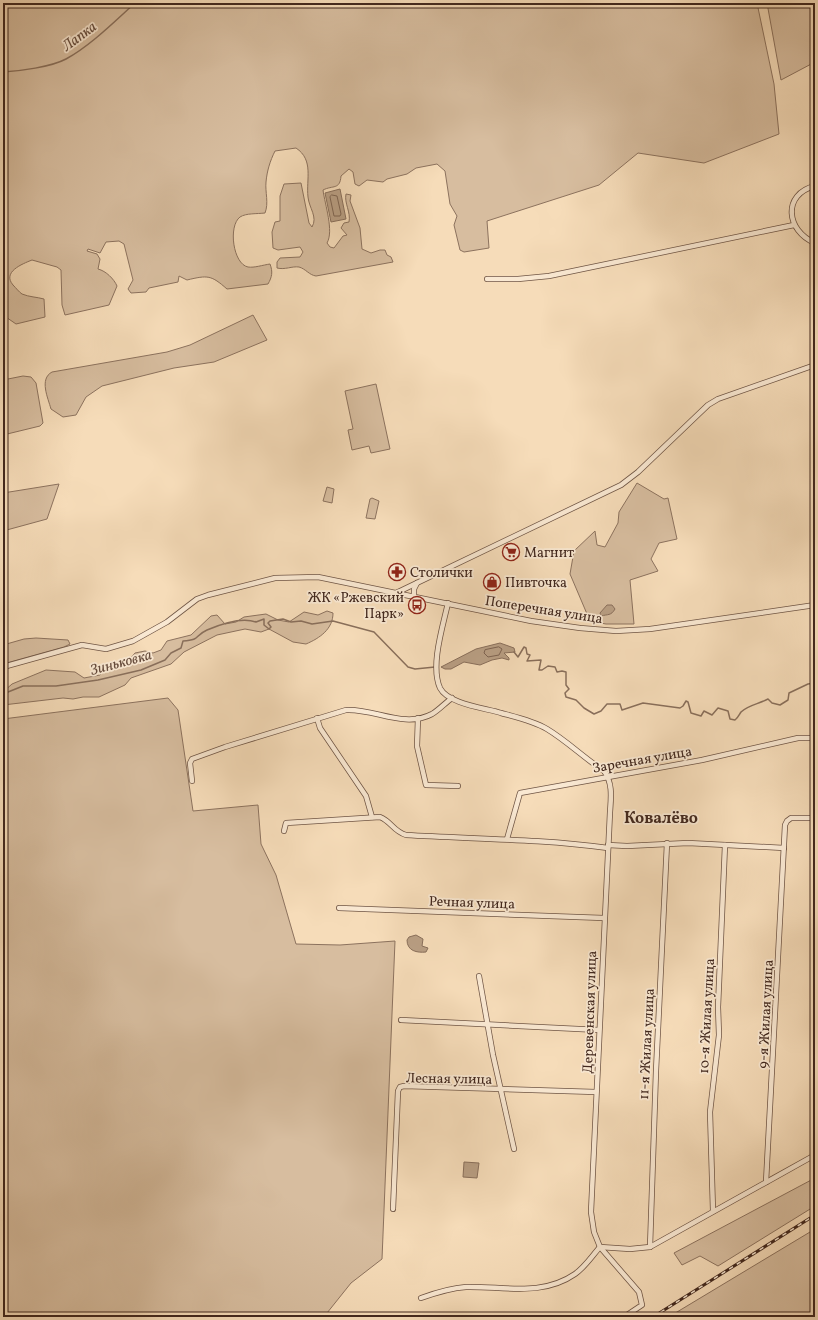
<svg xmlns="http://www.w3.org/2000/svg" width="818" height="1320" viewBox="0 0 818 1320" font-family="Vollkorn,serif">
	<style>
		.green { fill: #d7bd9f; stroke: #8c725e }
		.water { fill: #b99f84; stroke: #896f5b }
		.lines { fill: none; stroke-linecap: round; stroke-linejoin: round }
		.shore { stroke: #7e6451; stroke-width: 1 }
		.stream { stroke: #896f5b; stroke-width: 1.5 }
		.street-casing { stroke: #6f5545; stroke-width: 6 }
		.street { stroke: #f9e8d2; stroke-width: 4.5 }
		.rail-casing { stroke: #42281e; stroke-width: 3 }
		.rail { stroke: #f9e8d2; stroke-width: 1.5; stroke-dasharray: 4.5; stroke-linecap: butt }
		.labels { text-anchor: middle; stroke-width: 3.5; stroke-linejoin: round; paint-order: stroke }
		.poi-label { font-size: 14px; fill: #42281e; stroke: #f9e8d2; text-anchor: start }
		.street-label { font-size: 14px; fill: #42281e; stroke: #f9e8d2 }
		.water-label { font-size: 15px; font-style: italic; fill: #664c3d; stroke: #f9e8d2 }
		.quarter-label { font-size: 16px; font-weight: bold; fill: #42281e; stroke: #f9e8d2 }
	</style>
	<rect width="100%" height="100%" fill="#f6dcb9"/>
	<filter id="stains"><feTurbulence type="fractalNoise" baseFrequency=".005" numOctaves="4"/><feColorMatrix values="0 0 0 0 .2 0 0 0 0 .09 0 0 0 0 .02 0 0 0 .5 -.17"/></filter>
	<radialGradient id="worn" r=".72"><stop offset=".6" stop-color="#630" stop-opacity="0"/><stop offset="1" stop-color="#630" stop-opacity=".3"/></radialGradient>
	<g class="green">
		<path d="M3,3H757L774,84L779,134L704,163L638,153L599,185L487,221L489,248L464,252L460,250L454,225L457,216L450,204L445,171L437,164L416,168L407,174L387,179L383,182L367,180L359,186L355,184L353,172L349,169L341,176C340,190 333,185 323,190C325,205 334,231 327,243L330,247L334,248L343,236L347,235L341,228L344,223L349,222C351,212 344,203 346,194L351,195L350,201L360,228L362,249L371,253L380,250H385L387,255L391,257L393,262L316,276C309,275 306,269 299,267C292,266 285,270 277,268V262L280,258L300,257L303,252L300,247L278,250L273,248L272,232L275,222L280,221V196L284,184L301,183L309,223L312,227C318,217 309,208 308,197C306,179 314,160 296,148L275,151C270,161 267,171 266,182C265,192 269,203 265,213C257,214 246,213 240,217C228,226 233,264 248,267C254,268 263,265 270,264C273,272 272,277 268,284L227,289C211,275 208,275 187,280L179,276L178,282L149,288L146,292L131,293L128,289L133,280L124,244L119,241L106,242L100,253L88,249L87,251L97,254L100,259L98,269C106,271 114,279 117,286L109,305L65,315L62,305L61,270L57,267L32,260C22,264 2,272 13,285C16,288 19,292 22,294C29,297 37,297 44,299L45,317L16,324L3,315Z"/>
		<polygon points="767,3 815,3 815,62 781,80"/>
		<path d="M253,315L267,340L214,362L174,368L102,386L86,397L76,415L63,417L51,409C48,398 39,379 52,372L167,352L190,345Z"/>
		<polygon points="23,376 31,377 36,383 43,423 40,426 3,435 3,380"/>
		<polygon points="376,384 390,449 371,453 369,446 352,450 348,430 353,429 345,391"/>
		<polygon points="637,483 664,499 668,498 677,539 659,543 651,559 658,571 630,580 634,624 606,624 590,621 570,574 574,551 595,531 597,545 605,547 618,523 619,512"/>
		<polygon points="59,484 47,519 3,531 3,493"/>
		<polygon points="327,487 334,489 332,503 323,501"/>
		<polygon points="372,498 379,501 375,519 366,518 370,499"/>
		<path d="M327,611L333,613C333,629 320,638 306,644L293,642L269,629L261,632L245,629L217,635L184,652L171,664L131,678L125,685L99,697H83L73,699L63,698L3,705V692L12,684L46,670L75,672L84,678L100,675L108,666L130,659L135,653L145,651L153,653L161,650L167,641L191,635L211,616L217,615L225,624L236,622L244,617L266,614L278,620L289,622L304,612L318,615Z"/>
		<polygon points="36,638 68,640 70,644 64,647 3,664 3,645 24,639"/>
		<polygon points="168,698 178,710 193,811 258,805 261,844 276,875 296,944 340,945 395,941 382,1259 351,1283 327,1313 327,1317 3,1317 3,719"/>
		<polygon points="815,1178 815,1206 718,1266 700,1256 682,1265 674,1253"/>
		<polygon points="815,1229 815,1317 673,1317 672,1315"/>
	</g>
	<g class="water">
		<polygon points="340,189 346,219 331,222 325,193"/>
		<path d="M607,605H612L615,609C611,616 608,614 601,616L600,613Z"/>
		<polygon points="500,643 514,648 515,652 504,653 509,658 509,660 502,658 492,660 480,665 464,662 451,669 445,669 441,667 476,649"/>
		<path d="M416,935L423,939L422,946L428,948L426,952C417,953 407,951 407,940L409,937Z"/>
		<polygon points="464,1162 479,1163 477,1178 463,1177"/>
	</g>
	<g class="lines">
		<g class="shore">
			<polygon points="332,195 337,196 341,214 340,216 334,216 330,197"/>
			<polygon points="499,647 502,649 499,655 488,657 484,653 485,650"/>
		</g>
		<g class="stream">
			<path d="M3,72C20,71 51,67 66,59C90,46 114,22 135,3"/>
			<path d="M514,652L518,657L524,647L526,648L527,654L530,655L527,661L541,660L539,670H542L548,666L555,667L557,672L562,671L566,672V685L569,689L565,693L566,697L576,700L584,708L594,714L601,711L607,704H620L622,710L643,703L680,708L683,706L686,701L688,702L691,713L701,716L704,711L712,715L718,708L728,711L730,719L735,720C738,718 739,715 741,712C748,705 759,704 768,699L772,703L780,705L788,700L789,693L808,684L815,683"/>
			<path d="M3,694L23,686H56L98,680L141,670L165,660L171,653L181,648L183,641C201,640 194,636 207,630C221,624 242,617 256,622L264,619V625L269,629L271,627L268,623L270,621L283,619L291,622L301,621L312,624L333,621L374,632L408,667L415,669L435,667"/>
		</g>
		<g class="street-casing">
			<g id="street">
				<path d="M815,186C782,194 786,231 815,243"/>
				<polyline points="487,279 518,279 549,276 794,225"/>
				<polyline points="396,593 621,485 638,472 708,405 718,399 815,365"/>
				<polyline points="414,597 414,589 417,583"/>
				<path d="M448,603C443,626 430,666 440,688C448,704 485,708 501,713C516,717 534,721 547,729C567,741 584,758 604,771C613,783 611,798 610,812L591,1212L594,1232L600,1247L639,1292L642,1305L624,1317"/>
				<polyline points="3,667 82,645 106,649 133,641 167,622 197,599 208,595 275,578 318,577 531,621 580,628 616,631 650,629 815,605"/>
				<polyline points="317,718 320,728 366,796 372,817"/>
				<polyline points="418,718 417,746 426,785 458,786"/>
				<path d="M192,781L190,763L192,759L225,747L346,710C374,708 404,729 432,714C439,710 445,703 452,698"/>
				<path d="M284,831L286,823L380,817C392,822 393,831 406,835C474,839 541,839 608,848"/>
				<polyline points="507,839 520,793 702,760 798,738 815,738"/>
				<polyline points="608,845 627,846 688,843 784,848"/>
				<polyline points="339,908 604,918"/>
				<polyline points="479,976 493,1055 514,1149"/>
				<polyline points="401,1020 599,1030"/>
				<polyline points="766,1182 785,825 787,821 791,818 815,818"/>
				<polyline points="393,1209 398,1091 400,1087 404,1086 596,1092"/>
				<polyline points="713,1211 710,1112 719,1035 718,1007 725,845"/>
				<polyline points="600,1247 630,1249 650,1247 815,1155"/>
				<polyline points="650,1247 656,1071 667,843"/>
				<path d="M421,1298C435,1293 451,1288 466,1287C503,1286 542,1297 575,1274C585,1267 592,1256 600,1247"/>
			</g>
		</g>
		<use href="#street" class="street"/>
		<g class="rail-casing">
			<polyline id="rail" points="653,1317 815,1215"/>
		</g>
		<use href="#rail" class="rail"/>
	</g>
	<defs>
		<g id="supermarket-ring" transform="scale(0.9)"><circle r="9.5" fill="#f9e8d2" stroke="#8f2418" stroke-width="1.5"/><path d="M-6-5.5h2.5l.6 2H6L4.5 2H-2.5L-4.4-4H-6ZM-1.5 3.2a1.3 1.3 0 1 0 .1 0ZM3 3.2a1.3 1.3 0 1 0 .1 0Z" fill="#8f2418"/></g>
		<g id="pharmacy-ring" transform="scale(0.9)"><circle r="9.5" fill="#f9e8d2" stroke="#8f2418" stroke-width="1.5"/><path d="M-2-6h4v4h4v4h-4v4h-4v-4h-4v-4h4Z" fill="#8f2418"/></g>
		<g id="shop-ring" transform="scale(0.9)"><circle r="9.5" fill="#f9e8d2" stroke="#8f2418" stroke-width="1.5"/><path d="M-5-2.5h2.3a2.7 3.5 0 0 1 5.4 0H5L5.5 6h-11ZM-1.5-2.5h3a1.5 2.3 0 0 0-3 0Z" fill="#8f2418"/></g>
		<g id="bus-ring" transform="scale(0.9)"><circle r="9.5" fill="#f9e8d2" stroke="#8f2418" stroke-width="1.5"/><path d="M-5-6H5V4H4V6H2V4H-2V6H-4V4H-5ZM-3.5-4V0h7V-4ZM-3.5 1.2v1.5H-2V1.2ZM2 1.2v1.5H3.5V1.2Z" fill="#8f2418"/></g>
	</defs>
	<g fill-rule="evenodd">
		<use href="#supermarket-ring" x="511" y="552"/>
		<use href="#pharmacy-ring" x="397" y="572"/>
		<use href="#shop-ring" x="492" y="582"/>
		<use href="#bus-ring" x="417" y="605"/>
	</g>
	<g class="labels">
		<g class="poi-label">
			<text x="524" y="557">Магнит</text>
			<text x="410" y="577">Столички</text>
			<text x="505" y="587">Пивточка</text>
			<text x="404" y="602" text-anchor="end">ЖК «Ржевский<tspan x="404" dy="16">Парк»</tspan></text>
		</g>
		<g class="street-label">
			<text transform="translate(544 609) rotate(9)" y="5">Поперечная улица</text>
			<text transform="translate(642 759) rotate(-10)" y="5">Заречная улица</text>
			<text transform="translate(472 902) rotate(2)" y="5">Речная улица</text>
			<text transform="translate(589 1012) rotate(-88)" y="5">Деревенская улица</text>
			<text transform="translate(765 1014) rotate(-87)" y="5">9-я Жилая улица</text>
			<text transform="translate(706 1016) rotate(-87)" y="5">10-я Жилая улица</text>
			<text transform="translate(646 1044) rotate(-87)" y="5">11-я Жилая улица</text>
			<text transform="translate(449 1078) rotate(1)" y="5">Лесная улица</text>
		</g>
		<g class="water-label">
			<text transform="translate(79 36) rotate(-37)" y="5">Лапка</text>
			<text transform="translate(121 662) rotate(-15)" y="5">Зиньковка</text>
		</g>
		<g class="quarter-label">
			<text x="661" y="823">Ковалёво</text>
		</g>
	</g>
	<rect width="818" height="1320" fill="none" stroke="#f6dcb9" stroke-width="16"/>
	<rect x="4" y="4" width="810" height="1312" fill="none" stroke="#42281e" stroke-width="2"/>
	<rect x="8" y="8" width="802" height="1304" fill="none" stroke="#42281e"/>
	<rect width="100%" height="100%" filter="url(#stains)"/>
	<rect width="100%" height="100%" fill="url(#worn)"/>
</svg>
